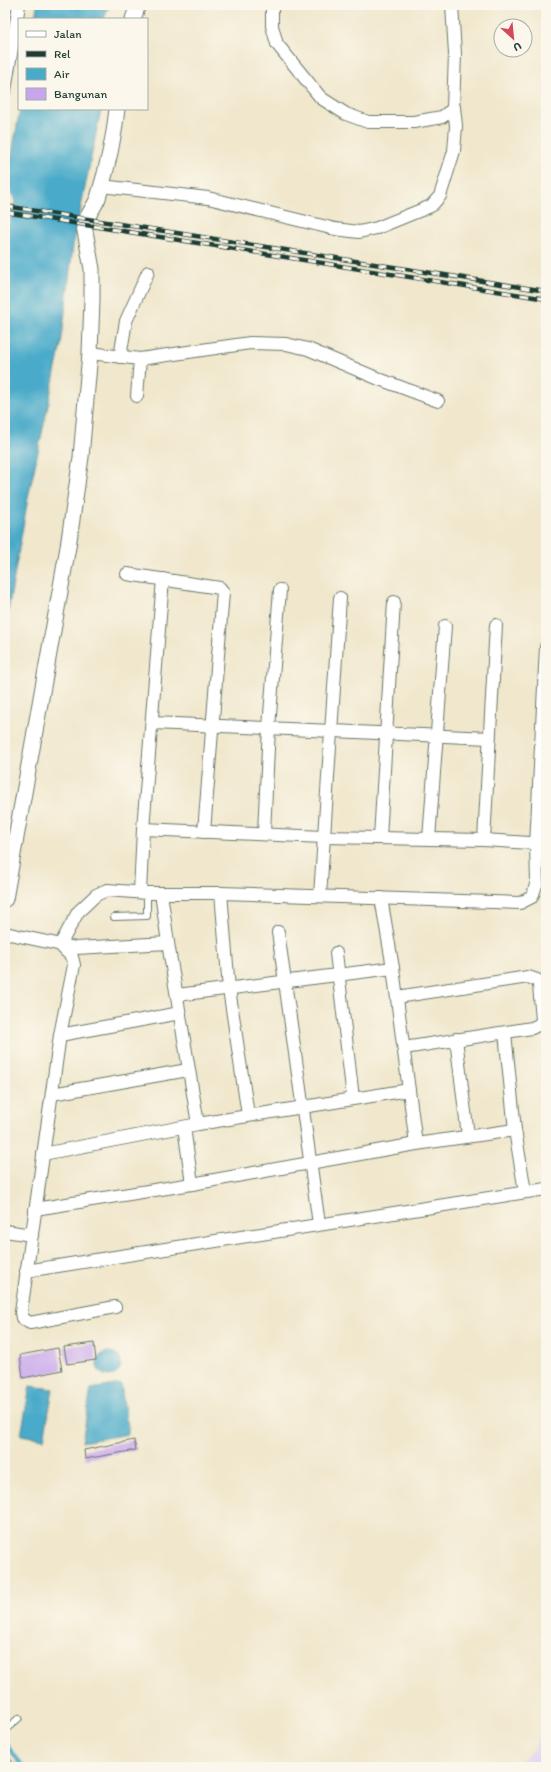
<svg xmlns="http://www.w3.org/2000/svg" width="551" height="1772" viewBox="0 0 551 1772" font-family="Itim,sans-serif">
	<style>
		.built { fill: #e4d3f1 }
		.water { fill: #4aaac9; stroke: #34747e }
		.lines { fill: none; stroke-linecap: round; stroke-linejoin: round }
		.stream { stroke: #4aaac9; stroke-width: 4 }
		.building { fill: #c7a6ed }
		.service-casing { stroke: #687869; stroke-width: 8 }
		.minor-casing { stroke: #687869; stroke-width: 14 }
		.tertiary-casing { stroke: #687869; stroke-width: 17 }
		.service { stroke: #fff; stroke-width: 6 }
		.minor { stroke: #fff; stroke-width: 12 }
		.tertiary { stroke: #fff; stroke-width: 15 }
		.rail-casing { stroke: #1f3d34; stroke-width: 4.5 }
		.rail { stroke: #fbf7ec; stroke-width: 3; stroke-dasharray: 9; stroke-linecap: butt }
	</style>
	<rect width="100%" height="100%" fill="#fbf7ec"/>
	<filter id="ink" filterUnits="userSpaceOnUse"><feTurbulence type="fractalNoise" baseFrequency=".025" numOctaves="2"/><feDisplacementMap in="SourceGraphic" scale="8" xChannelSelector="R" yChannelSelector="G"/><feConvolveMatrix kernelMatrix="1 2 1 2 8 2 1 2 1" color-interpolation-filters="sRGB"/></filter>
	<filter id="wash" filterUnits="userSpaceOnUse"><feTurbulence type="fractalNoise" baseFrequency=".012" numOctaves="4" result="noise"/><feDisplacementMap in="SourceGraphic" scale="16" xChannelSelector="R" yChannelSelector="G"/><feGaussianBlur stdDeviation="0.9" result="paint"/><feColorMatrix in="noise" values="0 0 0 0 0 0 0 0 0 0 0 0 0 0 0 0 0 1.4 0 .05"/><feComposite in="paint" operator="in"/></filter>
	<g filter="url(#wash)">
		<rect width="100%" height="100%" fill="#f0e7cc"/>
		<polygon class="built" points="546,1716 546,1767 511,1767 534,1750"/>
		<g class="water">
			<polygon points="37,5 109,5 104,19 35,19"/>
			<polygon points="20,109 101,109 73,246 61,345 28,498 5,628 5,230 10,222 15,201 7,181"/>
			<circle cx="109" cy="1364" r="12"/>
			<polygon points="121,1384 128,1434 82,1442 91,1389"/>
			<polygon points="30,1386 53,1389 44,1439 21,1435"/>
		</g>
		<g class="lines">
			<polyline class="stream" points="5,1742 23,1767"/>
		</g>
		<g id="blocks">
			<g class="building">
				<polygon points="94,1343 96,1360 67,1364 64,1347"/>
				<polygon points="58,1348 62,1370 23,1378 20,1355"/>
				<polygon points="134,1440 136,1450 85,1459 84,1450"/>
			</g>
		</g>
	</g>
	<g filter="url(#ink)">
		<use href="#blocks" fill-opacity="0" stroke="#687869" stroke-width="1"/>
		<g class="lines">
			<g class="service-casing">
				<g id="service">
					<polyline points="114,917 147,916 147,893"/>
					<polyline points="5,1730 19,1718"/>
				</g>
			</g>
			<g class="minor-casing">
				<g id="minor">
					<polyline points="272,5 272,26 277,44 321,98 346,114 368,122 414,122 442,117 453,109 455,54 452,5"/>
					<polyline points="5,90 19,5"/>
					<polyline points="101,186 208,198 335,229 359,232 377,228 431,206 440,196 454,151 456,126 454,107"/>
					<polyline points="90,353 140,359 250,343 286,344 308,349 379,379 438,401"/>
					<polyline points="120,357 126,321 148,272"/>
					<polyline points="137,396 140,359"/>
					<polyline points="127,574 220,588 223,592 204,832"/>
					<polyline points="152,723 489,738"/>
					<polyline points="143,829 324,837 484,840 546,844"/>
					<polyline points="264,833 269,727 280,590"/>
					<polyline points="380,838 394,602"/>
					<polyline points="429,839 445,626"/>
					<polyline points="484,840 496,625"/>
					<polyline points="140,892 143,829 163,579"/>
					<polyline points="161,893 168,943"/>
					<polyline points="221,893 229,989 248,1115"/>
					<polyline points="320,896 340,598"/>
					<polyline points="381,898 393,968 416,1144"/>
					<polyline points="278,932 319,1224"/>
					<polyline points="5,933 76,948 168,943 198,1124"/>
					<polyline points="336,953 353,1098"/>
					<polyline points="177,995 393,968"/>
					<polyline points="397,997 528,977 537,980 539,985 542,1020 540,1024 532,1028 404,1048"/>
					<polyline points="505,1033 515,1130 525,1192"/>
					<polyline points="60,1035 180,1013"/>
					<polyline points="456,1039 468,1136"/>
					<polyline points="52,1094 188,1070"/>
					<polyline points="43,1154 198,1124 409,1090"/>
					<polyline points="192,1184 416,1144 515,1130"/>
					<polyline points="35,1209 192,1184 184,1127"/>
					<polyline points="5,1231 32,1235"/>
					<polyline points="26,1271 546,1189"/>
					<polyline points="115,1307 30,1323 22,1318 21,1312 60,1035 74,965 72,957 60,945 78,912 96,895 107,890 147,893 221,893 520,903 532,897 537,882 536,845 546,647"/>
				</g>
			</g>
			<g class="tertiary-casing">
				<g id="tertiary">
					<polyline points="133,19 138,5"/>
					<path d="M5,899L68,547L81,457L90,353L92,300V269L84,226C86,216 94,208 98,198C107,169 114,139 117,109"/>
					<polyline points="5,1765 6,1767"/>
				</g>
			</g>
			<use href="#service" class="service"/>
			<use href="#minor" class="minor"/>
			<use href="#tertiary" class="tertiary"/>
			<g class="rail-casing">
				<g id="rail">
					<polyline points="5,206 546,291"/>
					<polyline points="5,212 546,299"/>
				</g>
			</g>
			<use href="#rail" class="rail"/>
		</g>
	</g>
	<rect width="551" height="1772" fill="none" stroke="#fbf7ec" stroke-width="20"/>
	<rect x="18" y="18" width="130" height="92" fill="#fbf7ec" stroke="#a3ada2"/>
	<rect x="26" y="31" width="20" height="6" fill="#ffffff" stroke="#a3ada2"/>
	<text x="54" y="38" font-size="12" fill="#1f3d34">Jalan</text>
	<rect x="26" y="51" width="20" height="6" fill="#1f3d34" stroke="#a3ada2"/>
	<text x="54" y="58" font-size="12" fill="#1f3d34">Rel</text>
	<rect x="26" y="68" width="20" height="12" fill="#4aaac9" stroke="#a3ada2"/>
	<text x="54" y="78" font-size="12" fill="#1f3d34">Air</text>
	<rect x="26" y="88" width="20" height="12" fill="#c7a6ed" stroke="#a3ada2"/>
	<text x="54" y="98" font-size="12" fill="#1f3d34">Bangunan</text>
	<g transform="translate(513 38) rotate(153)"><circle r="19" fill="#fbf7ec" stroke="#a3ada2"/>
	<path d="M0-3L7 15L0 10L-7 15Z" fill="#d1495b"/>
	<text y="-6" font-size="11" font-weight="bold" text-anchor="middle" fill="#1f3d34">U</text>
	</g>
</svg>
